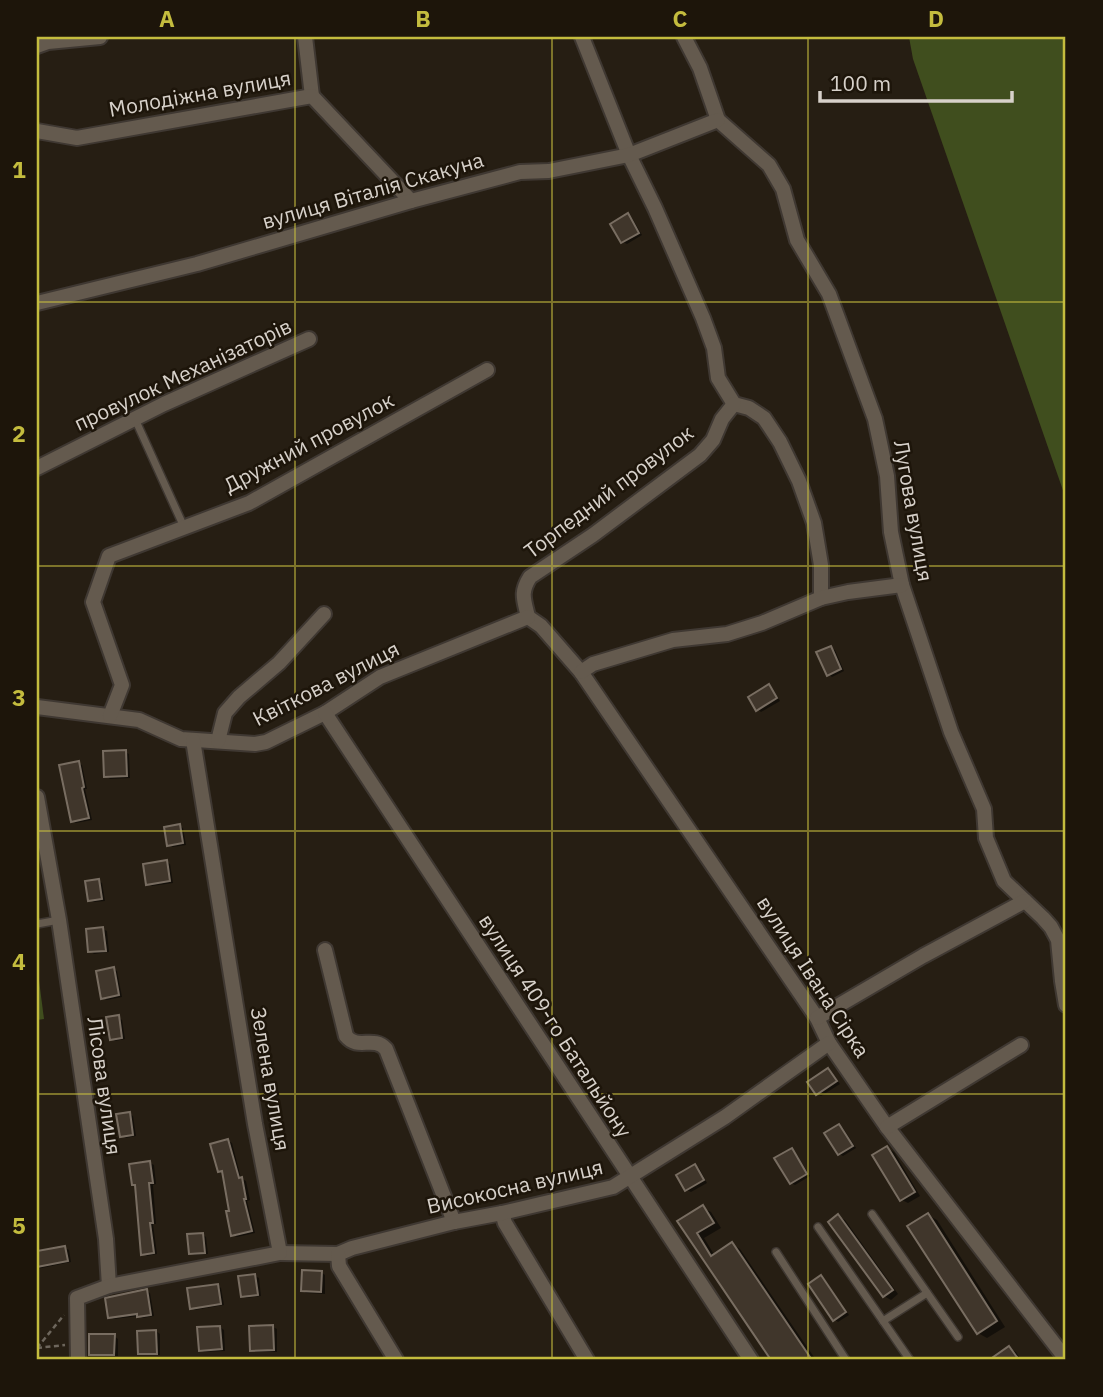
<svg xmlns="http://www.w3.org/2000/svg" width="1103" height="1397" viewBox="0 0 1103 1397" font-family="'IBM Plex Sans',sans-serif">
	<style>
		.green { fill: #404e1e }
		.shadow { fill: #0007 }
		.building { fill: #40362b; stroke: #786d61; stroke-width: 2 }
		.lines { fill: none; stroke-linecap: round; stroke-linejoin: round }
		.lane-casing { stroke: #3f3832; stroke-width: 10 }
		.street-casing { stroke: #3f3832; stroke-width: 18 }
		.path { stroke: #6d665c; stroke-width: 2.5; stroke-dasharray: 5 3.5; stroke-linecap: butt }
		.lane { stroke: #645a4e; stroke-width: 7 }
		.street { stroke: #645a4e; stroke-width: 14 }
		.grid { fill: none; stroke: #c4bc3e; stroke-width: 2; stroke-opacity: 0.55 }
		.labels { text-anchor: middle; stroke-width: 5; stroke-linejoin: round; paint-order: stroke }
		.street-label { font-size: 21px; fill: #d7d1ca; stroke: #1d150a }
		.neatline { fill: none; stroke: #c4bc3e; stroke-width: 2.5 }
		.grid-label { font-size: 23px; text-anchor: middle; font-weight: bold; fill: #c4bc3e }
	</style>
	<rect width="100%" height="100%" fill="#261e13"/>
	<g class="green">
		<polygon points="909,37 1066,37 1066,499 913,59"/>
		<polygon points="37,965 44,1019 37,1020"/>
	</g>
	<g class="shadow">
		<polygon points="628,215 632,218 642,235 627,244 623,242"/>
		<polygon points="831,648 835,650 844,671 832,677 828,674"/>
		<polygon points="769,686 773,689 780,701 761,712 757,709"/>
		<polygon points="125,752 129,754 130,778 110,779 106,776"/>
		<polygon points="78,763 82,765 87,789 85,789 92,820 76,823 72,821"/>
		<polygon points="179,826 183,828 186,845 173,847 169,845"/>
		<polygon points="166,862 170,864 173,883 152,886 148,884"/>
		<polygon points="99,881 102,883 105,901 94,902 90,900"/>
		<polygon points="103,929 107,931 109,952 94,954 90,951"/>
		<polygon points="114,969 117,971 122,997 107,1000 103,998"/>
		<polygon points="118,1017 122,1020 125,1039 115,1041 111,1038"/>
		<polygon points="828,1070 832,1073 840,1084 821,1096 817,1094"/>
		<polygon points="129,1114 133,1116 136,1136 126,1138 122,1136"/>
		<polygon points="839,1126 843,1128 856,1148 843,1156 839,1154"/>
		<polygon points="228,1141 232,1143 241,1178 246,1181 250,1200 247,1201 255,1233 237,1237 233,1235 231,1212 224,1173 219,1171"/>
		<polygon points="887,1148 894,1152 920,1196 908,1203 902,1200"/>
		<polygon points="792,1150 795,1152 810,1176 795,1185 791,1183"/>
		<polygon points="150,1163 154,1165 156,1184 153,1185 156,1224 153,1224 157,1254 147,1256 143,1254 137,1186 134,1184"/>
		<polygon points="695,1166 699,1168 707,1183 691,1192 687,1190"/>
		<polygon points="703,1208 711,1212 721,1228 704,1238 715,1256 732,1244 740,1249 816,1360 773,1360 680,1222"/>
		<polygon points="928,1215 937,1220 1005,1327 987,1338 978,1333"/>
		<polygon points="839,1217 845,1220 898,1294 891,1300 884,1296"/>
		<polygon points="202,1234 206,1237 208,1254 194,1255 190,1253"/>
		<polygon points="65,1248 69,1250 71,1262 37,1269 37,1253"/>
		<polygon points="321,1272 325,1275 325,1294 306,1293 302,1290"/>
		<polygon points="255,1276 259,1278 261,1296 246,1298 242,1296"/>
		<polygon points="821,1277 825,1280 849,1315 838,1322 834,1319"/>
		<polygon points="217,1285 221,1288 224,1305 195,1310 191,1308"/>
		<polygon points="146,1291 150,1293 154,1316 143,1318 139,1316 114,1319 110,1317"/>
		<polygon points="220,1327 224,1330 225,1351 204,1352 200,1350"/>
		<polygon points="273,1327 277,1329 277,1352 256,1352 252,1350"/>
		<polygon points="156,1331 160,1334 160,1355 143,1355 139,1353"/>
		<polygon points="114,1336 118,1339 118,1356 94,1356 90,1354"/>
		<polygon points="1009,1348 1016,1352 1021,1360 994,1360 993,1359"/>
		<polygon points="336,1357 342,1360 297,1360 297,1359"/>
	</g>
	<g class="building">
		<polygon points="628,213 639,233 621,243 610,224"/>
		<polygon points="831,646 841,669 827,676 816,652"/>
		<polygon points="769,684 777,698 756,711 748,697"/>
		<polygon points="126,750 127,776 104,777 103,751"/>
		<polygon points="79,761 84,787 82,788 89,818 71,822 59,765"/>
		<polygon points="180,824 183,843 167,846 164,827"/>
		<polygon points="167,860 170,881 146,885 143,864"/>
		<polygon points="99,879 102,899 88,901 85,881"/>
		<polygon points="103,927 106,951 88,952 86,929"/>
		<polygon points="114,967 119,995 101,999 96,971"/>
		<polygon points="119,1015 122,1038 110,1040 106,1017"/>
		<polygon points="828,1068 837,1081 816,1095 807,1082"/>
		<polygon points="130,1112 133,1135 120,1137 116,1114"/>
		<polygon points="839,1124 853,1146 838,1155 824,1133"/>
		<polygon points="228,1139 239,1178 242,1177 246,1199 244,1199 252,1231 231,1236 226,1211 229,1211 222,1171 218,1172 210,1144"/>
		<polygon points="887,1146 915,1192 900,1201 872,1155"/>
		<polygon points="792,1148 807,1174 790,1184 774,1158"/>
		<polygon points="150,1161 153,1183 149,1183 153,1223 150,1223 154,1253 141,1255 135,1185 132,1185 129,1164"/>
		<polygon points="695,1164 704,1180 685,1191 676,1175"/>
		<polygon points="703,1205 714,1223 697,1233 711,1256 732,1242 812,1360 771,1360 677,1221"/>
		<polygon points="928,1213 997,1321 977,1334 907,1226"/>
		<polygon points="838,1214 893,1290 883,1297 828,1222"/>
		<polygon points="203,1233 205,1253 189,1254 187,1234"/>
		<polygon points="65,1246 68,1261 37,1267 37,1251"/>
		<polygon points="302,1270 322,1271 321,1292 301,1291"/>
		<polygon points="255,1274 258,1295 241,1297 238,1276"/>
		<polygon points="821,1275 846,1312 833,1321 808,1284"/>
		<polygon points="218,1284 221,1304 190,1309 187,1288"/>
		<polygon points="147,1289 151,1315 137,1317 137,1314 108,1318 105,1298"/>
		<polygon points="273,1325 274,1350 250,1351 249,1326"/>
		<polygon points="220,1326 222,1349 199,1351 197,1327"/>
		<polygon points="156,1330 157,1354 138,1354 137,1331"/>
		<polygon points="89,1334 115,1334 114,1355 89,1355"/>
		<polygon points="1009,1346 1019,1360 989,1360"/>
	</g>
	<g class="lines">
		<g class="lane-casing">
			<g id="lane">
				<polyline points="135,419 184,527"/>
				<polyline points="37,924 59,920"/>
				<polyline points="872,1214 958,1337"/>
				<polyline points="818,1227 910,1360"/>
				<polyline points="776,1252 846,1360"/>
				<polyline points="883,1321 927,1293"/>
			</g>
		</g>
		<g class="street-casing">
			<g id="street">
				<polyline points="305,37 312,96"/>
				<polyline points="582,37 629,155 655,208 703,318 714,348 718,378 734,404 749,408 764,418 780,442 799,481 814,523 821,565 821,598"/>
				<polyline points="684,37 700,68 718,120 769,165 783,189 797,240 829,294 875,419 887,476 891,532 902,585 951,732 984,809 986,838 1004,881 1043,918 1051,927 1058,940 1062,981 1066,1005"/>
				<polyline points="37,46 48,42 100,37"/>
				<polyline points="37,131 77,138 312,96 411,201"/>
				<polyline points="37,303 197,264 411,201 520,172 549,171 629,155 718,120"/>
				<polyline points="37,468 164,404 309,339"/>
				<polyline points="528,617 541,626 581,672 817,1018 829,1043 887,1127 1066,1359"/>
				<path d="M528,617C524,599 520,593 530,577L593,535L700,455L713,440L722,419L734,404"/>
				<polyline points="581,672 593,664 673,640 727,634 762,623 821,598 848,592 902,585"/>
				<polyline points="37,707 139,720 181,739 255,744 266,742 325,713 380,677 528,617"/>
				<polyline points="325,713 751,1360"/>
				<polyline points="110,716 122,685 93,602 109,556 249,503 487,370"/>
				<polyline points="218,741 225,713 239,697 279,663 324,614"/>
				<polyline points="37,797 59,920 106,1239 109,1286"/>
				<path d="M325,950L346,1036C358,1051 373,1035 386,1049L454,1222"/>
				<polyline points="817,1018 923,956 1025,901"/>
				<polyline points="887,1127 1021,1045"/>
				<polyline points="502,1213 505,1223 587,1360"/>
				<polyline points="280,1253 338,1254 352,1248 454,1222 502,1213 613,1187 725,1117 829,1043"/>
				<polyline points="338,1254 339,1266 396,1360"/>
				<polyline points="78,1360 77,1298 109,1286 280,1253 255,1124 193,740"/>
			</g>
		</g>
		<g class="path">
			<polyline points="37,1348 64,1315"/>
			<polyline points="37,1348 65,1345"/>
		</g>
		<use href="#lane" class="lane"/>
		<use href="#street" class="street"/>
	</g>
	<path class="grid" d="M295,37V1360M552,37V1360M808,37V1360M37,302H1066M37,566H1066M37,831H1066M37,1094H1066"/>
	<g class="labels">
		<g class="street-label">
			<text transform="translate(200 94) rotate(-10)" y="7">Молодіжна вулиця</text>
			<text transform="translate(373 191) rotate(-16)" y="7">вулиця Віталія Скакуна</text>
			<text transform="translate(183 375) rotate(-25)" y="7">провулок Механізаторів</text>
			<text transform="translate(309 443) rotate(-28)" y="7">Дружний провулок</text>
			<text transform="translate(609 492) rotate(-37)" y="7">Торпедний провулок</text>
			<text transform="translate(913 511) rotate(80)" y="7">Лугова вулиця</text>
			<text transform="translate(326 684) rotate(-27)" y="7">Квіткова вулиця</text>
			<text transform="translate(813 977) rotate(57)" y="7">вулиця Івана Сірка</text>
			<text transform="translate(555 1026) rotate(57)" y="7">вулиця 409-го Батальйону</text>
			<text transform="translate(270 1079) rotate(80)" y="7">Зелена вулиця</text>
			<text transform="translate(104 1086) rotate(82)" y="7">Лісова вулиця</text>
			<text transform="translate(515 1187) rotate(-13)" y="7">Високосна вулиця</text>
		</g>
	</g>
	<rect width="1103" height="1397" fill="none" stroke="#1d150a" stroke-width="77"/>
	<path d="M820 91v10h192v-10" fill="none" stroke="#d7d1ca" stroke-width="3.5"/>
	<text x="830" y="91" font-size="21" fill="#d7d1ca" stroke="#1d150a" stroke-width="5" paint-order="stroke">100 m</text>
	<rect x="38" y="38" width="1026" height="1320" class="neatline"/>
	<g class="grid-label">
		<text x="167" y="27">A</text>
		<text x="423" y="27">B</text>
		<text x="680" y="27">C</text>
		<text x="936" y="27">D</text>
		<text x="19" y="178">1</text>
		<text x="19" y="442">2</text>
		<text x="19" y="706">3</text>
		<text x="19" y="970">4</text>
		<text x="19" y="1234">5</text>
	</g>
</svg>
